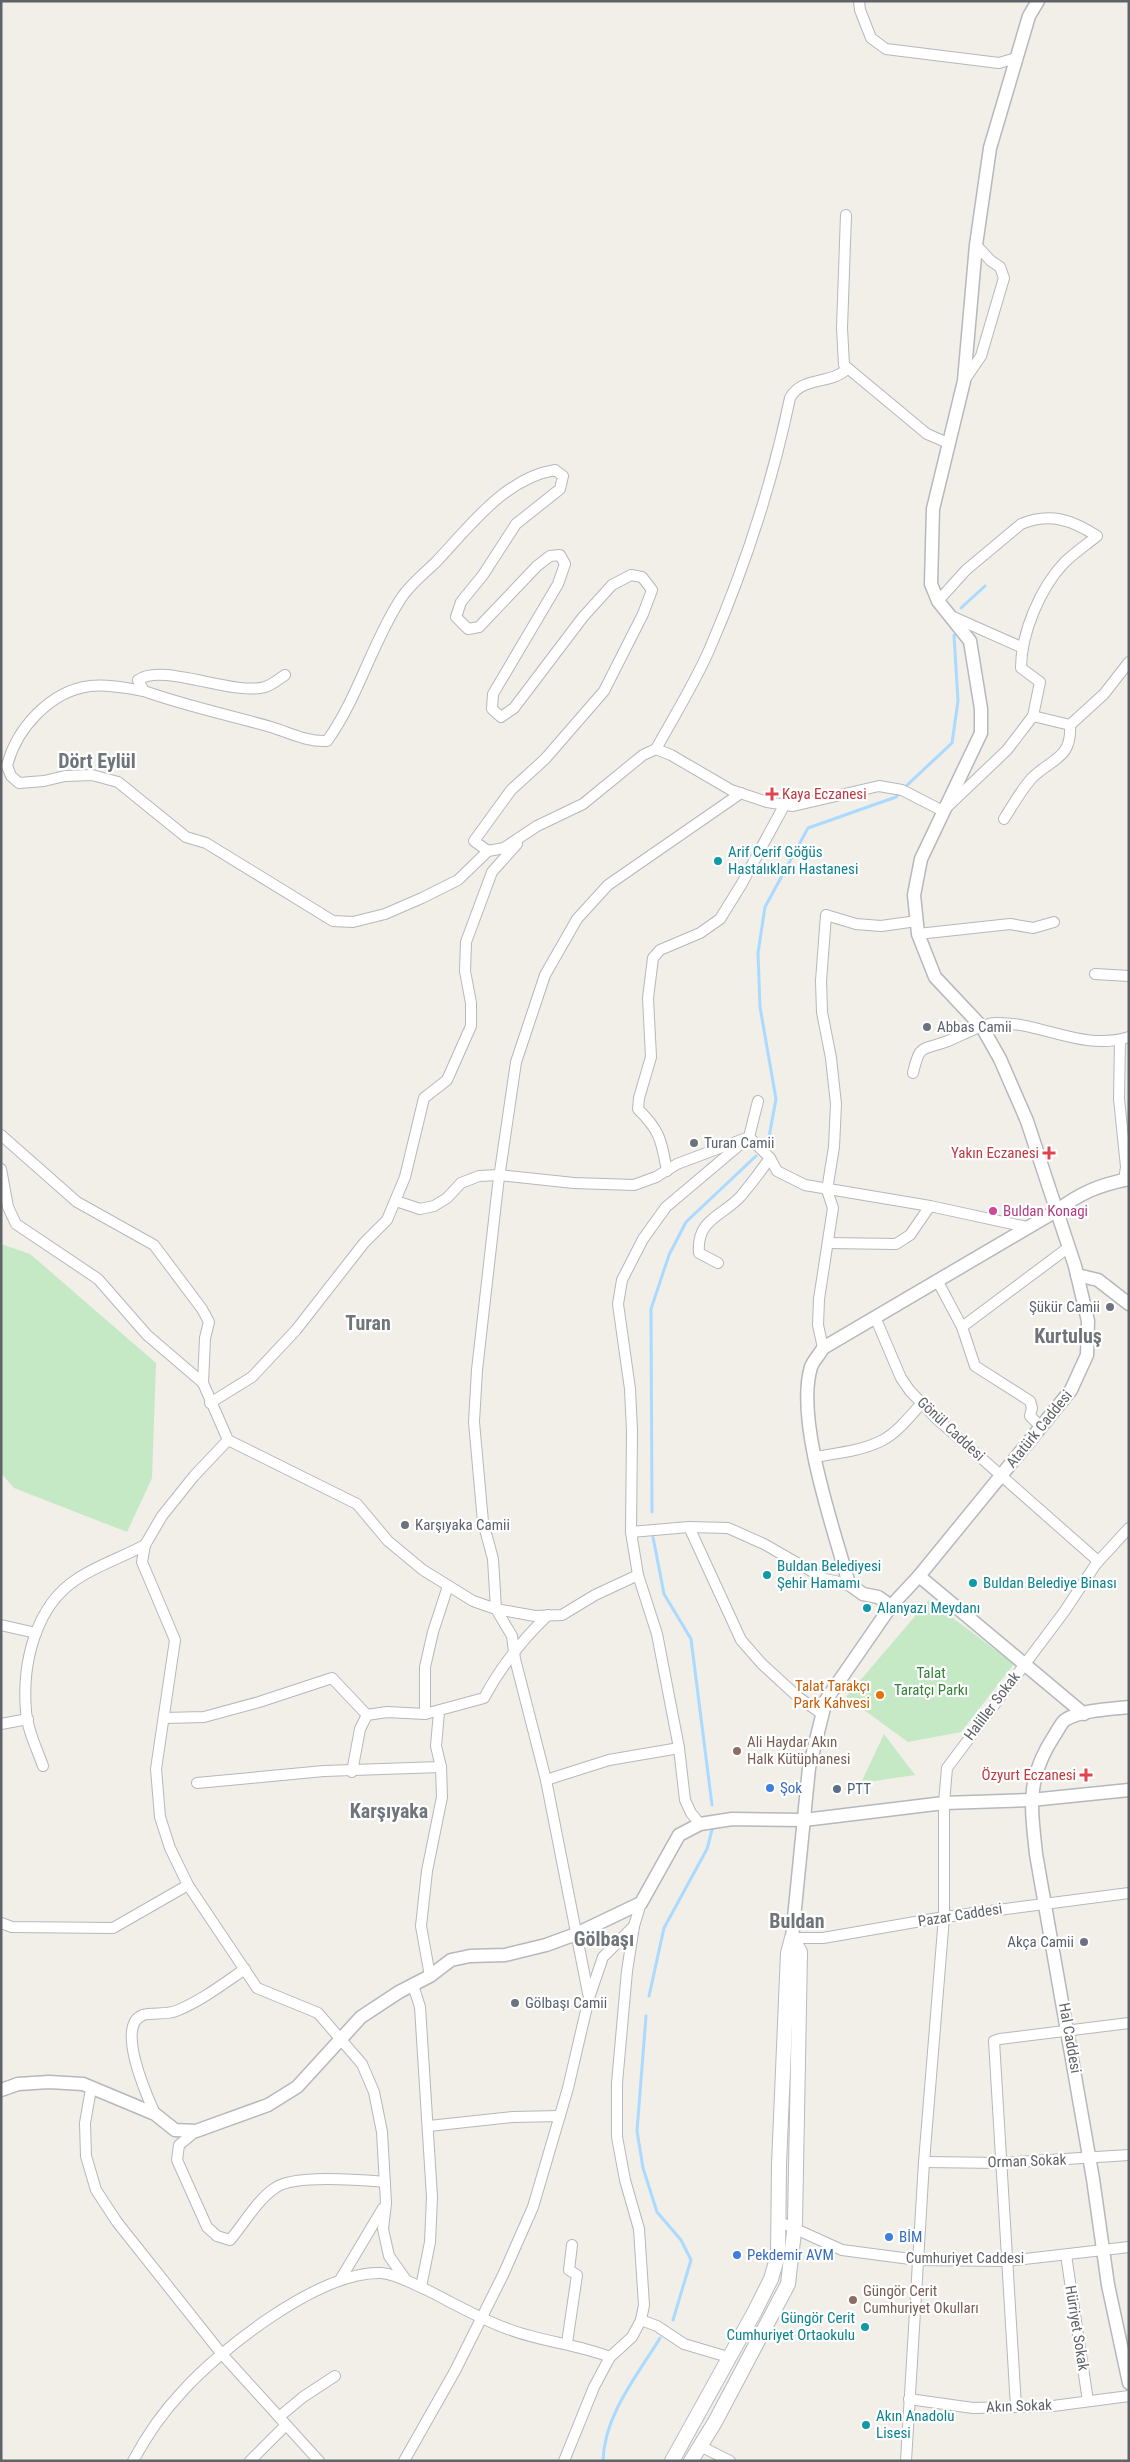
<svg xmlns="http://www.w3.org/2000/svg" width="1130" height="2462" viewBox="0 0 1130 2462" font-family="'Roboto Condensed',sans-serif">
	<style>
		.green { fill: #c5e8c5 }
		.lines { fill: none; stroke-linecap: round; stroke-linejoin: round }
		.stream { stroke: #aadaff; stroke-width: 3 }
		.minor-casing { stroke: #b5b8bc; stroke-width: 12 }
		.tertiary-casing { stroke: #b5b8bc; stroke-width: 15 }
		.secondary-casing { stroke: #b6babf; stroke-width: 16 }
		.minor { stroke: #fff; stroke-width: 10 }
		.tertiary { stroke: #fff; stroke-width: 12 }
		.secondary { stroke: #fff; stroke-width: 14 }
		.health-dot { fill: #e0444e; stroke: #fff; stroke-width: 2 }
		.culture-dot { fill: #0f9aa8; stroke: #fff; stroke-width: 2 }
		.worship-dot { fill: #6b7280; stroke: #fff; stroke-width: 2 }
		.hotel-dot { fill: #d1479c; stroke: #fff; stroke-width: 2 }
		.food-dot { fill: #e8710a; stroke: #fff; stroke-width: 2 }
		.education-dot { fill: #8d6e63; stroke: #fff; stroke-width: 2 }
		.shop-dot { fill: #3f7fe0; stroke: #fff; stroke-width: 2 }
		.service-dot { fill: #5c6f8a; stroke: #fff; stroke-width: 2 }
		.labels { text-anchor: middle; stroke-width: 4.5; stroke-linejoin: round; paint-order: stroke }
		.health-label { font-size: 15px; fill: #be3a42; stroke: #fff; text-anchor: end }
		.culture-label { font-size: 15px; fill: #0d838f; stroke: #fff; text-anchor: start }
		.worship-label { font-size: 15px; fill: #5b616d; stroke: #fff; text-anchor: start }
		.hotel-label { font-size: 15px; fill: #b23c85; stroke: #fff; text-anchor: start }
		.street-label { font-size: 15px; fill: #5f6368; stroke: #fff }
		.park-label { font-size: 15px; fill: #348238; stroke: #fff }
		.food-label { font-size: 15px; fill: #c56008; stroke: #fff; text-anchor: end }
		.education-label { font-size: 15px; fill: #785e54; stroke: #fff; text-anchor: start }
		.shop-label { font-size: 15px; fill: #366cbe; stroke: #fff; text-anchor: start }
		.service-label { font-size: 15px; fill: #4e5e75; stroke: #fff; text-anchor: start }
		.district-label { font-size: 20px; font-weight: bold; fill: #70757a; stroke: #fff }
	</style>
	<rect width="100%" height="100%" fill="#f1efe8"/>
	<g class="green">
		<polygon points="1,1244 30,1254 156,1363 152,1478 127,1532 14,1488 1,1473"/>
		<polygon points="929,1600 1014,1664 961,1732 908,1742 846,1697"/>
		<polygon points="884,1734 915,1775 861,1783"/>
	</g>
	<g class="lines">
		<g class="stream">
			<polyline points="961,608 985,586"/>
			<polyline points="904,788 952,743 958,701 954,635"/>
			<polyline points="769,1137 776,1099 760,1007 758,953 765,907 808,828 896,797 900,793"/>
			<polyline points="652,1512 651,1309 669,1255 686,1222 756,1156"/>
			<polyline points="653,1537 664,1594 691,1639 712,1805"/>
			<polyline points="649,1996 664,1928 707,1849 712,1830"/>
			<polyline points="646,2016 637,2131 643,2168 657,2212 681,2240 691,2260 673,2320"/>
			<path d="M603,2461C604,2415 637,2376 660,2338"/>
		</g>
		<g class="minor-casing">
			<g id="minor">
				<polyline points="859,1 860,10 871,38 886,49 999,63 1016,58"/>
				<polyline points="846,215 842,328 844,365 927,434 948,443"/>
				<polyline points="964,381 981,356 1004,278 1000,267 991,261 976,245"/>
				<path d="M938,601L966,570L1021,524C1050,512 1072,520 1097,536C1086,545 1074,553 1064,563C1040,588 1021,634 1021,668L1040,682L1033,716"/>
				<polyline points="951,616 1021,647"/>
				<path d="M285,675C279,679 272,685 265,687C232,696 162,662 138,680L144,691C186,706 229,715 271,727C290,733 307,742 327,741C358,698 371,645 400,600C409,585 425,573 437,561C470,526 505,478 555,470L563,476L560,489L516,524L483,575L461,602L456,617L468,629L479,627L537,566L550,556L560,555L565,564L558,584L493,694L492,709L501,717L514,708L583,617L612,585L631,575L642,577L652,590L643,614L604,691L545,759L511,790L474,841L488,851L504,848L537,826L583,804L643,755L656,749L671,755L731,790L767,802L793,806L879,786L902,790L943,811L1007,750L1033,716L1070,725L1104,694L1129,662"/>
				<path d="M144,691C127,688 107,684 90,686C50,691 16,729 7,766L11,776L19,783L44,781L65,776L92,775L118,782L186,837L206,843L333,921L353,922L385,914L422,898L458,880L488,851"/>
				<path d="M656,749C674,716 695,683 710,648C745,567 772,484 790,398C802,376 830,385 847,369"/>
				<path d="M1004,819C1013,805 1021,790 1032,778C1052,758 1072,759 1070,725"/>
				<polyline points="918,934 1010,924 1033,928 1054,922"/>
				<polyline points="1095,974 1129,976"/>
				<polyline points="1120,1040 1119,1099 1126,1167 1124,1180"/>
				<path d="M913,1073C920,1043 921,1051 948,1041C958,1037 985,1023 994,1023C1040,1021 1082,1052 1129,1037"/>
				<polyline points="1,1135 77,1202 154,1245 202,1309 209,1322 205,1338 203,1383"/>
				<polyline points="1,1169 8,1207 16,1224 98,1279 147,1335 203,1383 228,1440 357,1504 388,1541 423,1570 473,1601 496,1609 535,1616 562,1615 595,1595 638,1575"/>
				<path d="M667,1171C661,1140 661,1132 638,1109L639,1098L651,1057L648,998L653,958L660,950L700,933L720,919L741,885L785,804"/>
				<polyline points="396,1201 420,1209 434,1206 447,1198 461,1183 479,1176 499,1175 574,1183 634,1185 656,1177 677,1164 749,1137 770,1158 777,1171 805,1185 930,1206 1027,1227"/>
				<polyline points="828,1243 896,1244 910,1235 930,1206"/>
				<path d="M718,1263L699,1253C696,1219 723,1216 741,1196C751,1184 761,1171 770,1158"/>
				<polyline points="937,1280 962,1327 975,1366 1030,1401 1032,1408 1030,1416 1041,1427"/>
				<polyline points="875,1317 901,1378 910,1391 937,1419 1098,1561"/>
				<polyline points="962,1327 1069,1247"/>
				<polyline points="823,1348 818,1325 819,1299 833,1208 827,1190 834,1147 836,1104 831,1058 822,1012 821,981 826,915 856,924 881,926 917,921"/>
				<polyline points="210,1403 252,1377 296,1330 364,1243 387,1220 405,1177 424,1098 447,1080 471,1026 471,1003 465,971 466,942 492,872 517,844"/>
				<polyline points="228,1440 194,1476 162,1516 145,1545 142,1562 175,1640 156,1769 160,1817 170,1848 188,1885 257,1988 318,2013 362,2064 374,2092 382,2132 386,2203 383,2229 389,2256 406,2280"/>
				<path d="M815,1457C838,1453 862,1451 883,1440C898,1432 910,1416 922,1403"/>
				<polyline points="689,1527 741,1640 762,1664 798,1697 822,1714"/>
				<polyline points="631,1532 689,1527 728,1528 764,1544 825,1579 849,1584"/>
				<polyline points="1,1625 36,1633"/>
				<polyline points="425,1714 425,1667 433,1632 448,1586"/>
				<polyline points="164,1718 204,1717 259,1702 332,1678 367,1715"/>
				<polyline points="1,1724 28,1719"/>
				<path d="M43,1766C37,1749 27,1729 26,1711C22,1664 35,1606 77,1579C98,1565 123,1557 145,1545"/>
				<path d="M352,1772L360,1729L367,1715L387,1712L425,1714L484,1698C501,1666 522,1640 548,1615"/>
				<polyline points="546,1780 609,1760 679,1748"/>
				<polyline points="197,1783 324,1771 441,1767"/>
				<polyline points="700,1824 691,1813 685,1800 679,1748 657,1634 638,1575 631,1532 632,1431 630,1389 618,1304 622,1280 643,1239 666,1207 749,1137 758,1101"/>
				<polyline points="1,1923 12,1927 113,1928 188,1885"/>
				<polyline points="792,1938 823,1938 944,1917 1129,1893"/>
				<polyline points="430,1976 421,1926 427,1871 442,1797 441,1767 436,1746 439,1712"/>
				<polyline points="413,1985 420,2007 432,2197 430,2242 421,2287"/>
				<polyline points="589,1998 546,1780 515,1659 512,1636 496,1609 493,1559 483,1522 474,1422 477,1370 498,1185 516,1062 545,975 577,919 608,885 741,793"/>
				<polyline points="91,2089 85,2123 86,2156 96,2190 117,2222 221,2353 319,2461"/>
				<path d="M155,2114C147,2096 115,2025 143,2015C153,2012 166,2015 176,2011C201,2001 223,1984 245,1969"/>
				<polyline points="429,2126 513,2117 560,2116"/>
				<path d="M196,2131L179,2145L177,2160L207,2227L217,2236L230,2240C244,2224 257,2200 275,2188C294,2174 361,2180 385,2182"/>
				<polyline points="924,2162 1002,2163 1129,2155"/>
				<polyline points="778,2221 842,2250 918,2260 1007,2261 1129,2247"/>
				<polyline points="1066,2255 1088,2401"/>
				<polyline points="340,2280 383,2208"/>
				<polyline points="641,2320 657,2326 684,2344 728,2357"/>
				<polyline points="567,2343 577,2275 569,2270 572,2245"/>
				<polyline points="909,2399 973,2408 1053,2406 1129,2396"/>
				<polyline points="1016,2407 994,2041 1000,2039 1129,2023"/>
				<polyline points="279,2417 303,2397 335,2376"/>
				<polyline points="700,2446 730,2461"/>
				<path d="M133,2461C146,2437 162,2413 181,2393C220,2349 320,2271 381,2273C396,2274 413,2284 427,2290C453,2303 480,2319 508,2329C542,2342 577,2344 610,2357"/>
				<polyline points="250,2461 286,2425"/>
				<polyline points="404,2461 455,2371 503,2275 533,2207 568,2088 589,1998 603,1957 634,1926"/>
				<polyline points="564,2461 594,2387 610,2357 632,2337 641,2320 644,2305 639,2229 625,2180 617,2137 617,2083 627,1971 634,1926 641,1903"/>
				<polyline points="906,2461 924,2162 944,1917 944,1803 947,1768 1064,1612 1096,1564 1129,1528"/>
			</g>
		</g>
		<g class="tertiary-casing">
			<g id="tertiary">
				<polyline points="1077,1275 1098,1280 1129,1304"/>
				<polyline points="919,1576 1084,1714"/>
				<path d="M891,1606L878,1597L863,1594L849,1584C834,1530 795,1420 811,1367C813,1361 820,1354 823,1348L1056,1211C1081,1193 1098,1185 1129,1179"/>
				<path d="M1129,1707C1111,1709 1081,1710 1065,1720C1061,1723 1057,1732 1054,1736C1026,1779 1031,1806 1036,1854L1093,2179L1108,2285L1129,2383"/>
				<polyline points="792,1938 809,1768 826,1700 891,1606 919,1576 1071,1390 1087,1355 1088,1321 1075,1266 1027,1121 1000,1059 982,1027 935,977 918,934 914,895 921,859 981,733 981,709 970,641 938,601 931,584 933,509 964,381 976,245 990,148 1029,16 1038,1"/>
				<polyline points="1,2090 18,2084 49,2082 83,2084 155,2114 175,2130 196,2131 268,2105 297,2087 361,2017 399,1992 430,1976 451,1960 470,1956 505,1955 546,1945 576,1934 641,1903 679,1835 700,1824 732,1819 804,1820 944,1803 1031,1800 1129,1790"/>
			</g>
		</g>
		<g class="secondary-casing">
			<g id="secondary">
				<polyline points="672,2461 755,2311 771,2279 778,2255 779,2165 788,1953 792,1938"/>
				<polyline points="691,2461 715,2422 788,2284 795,2223 800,1952 792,1938"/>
			</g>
		</g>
		<use href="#minor" class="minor"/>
		<use href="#tertiary" class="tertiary"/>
		<use href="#secondary" class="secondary"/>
	</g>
	<g class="health-dot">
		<path d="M769.5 786.5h5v5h5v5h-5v5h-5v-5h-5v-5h5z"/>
		<path d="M1046.5 1145.5h5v5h5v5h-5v5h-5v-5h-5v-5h5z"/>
		<path d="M1083.5 1767.5h5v5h5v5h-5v5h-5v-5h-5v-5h5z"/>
	</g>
	<g class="culture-dot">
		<circle cx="718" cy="861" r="5"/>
		<circle cx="767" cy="1575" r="5"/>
		<circle cx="973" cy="1583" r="5"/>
		<circle cx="867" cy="1608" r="5"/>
		<circle cx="865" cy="2327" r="5"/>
		<circle cx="866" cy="2425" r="5"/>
	</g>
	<g class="worship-dot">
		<circle cx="927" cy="1027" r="5"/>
		<circle cx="694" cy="1143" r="5"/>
		<circle cx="1110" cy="1307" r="5"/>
		<circle cx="405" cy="1525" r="5"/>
		<circle cx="1084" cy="1942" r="5"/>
		<circle cx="515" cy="2003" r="5"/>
	</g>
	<circle class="hotel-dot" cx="993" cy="1211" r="5"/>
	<circle class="food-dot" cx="880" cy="1695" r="5"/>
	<g class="education-dot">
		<circle cx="737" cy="1751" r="5"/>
		<circle cx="853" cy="2300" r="5"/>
	</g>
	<g class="shop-dot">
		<circle cx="770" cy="1788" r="5"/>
		<circle cx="889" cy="2237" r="5"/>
		<circle cx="737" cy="2255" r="5"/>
	</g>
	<circle class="service-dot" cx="837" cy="1789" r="5"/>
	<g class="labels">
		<g class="health-label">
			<text x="782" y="799" text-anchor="start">Kaya Eczanesi</text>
			<text x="1039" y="1158">Yakın Eczanesi</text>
			<text x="1076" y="1780">Özyurt Eczanesi</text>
		</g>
		<g class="culture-label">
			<text x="728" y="857">Arif Cerif Göğüs<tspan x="728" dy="17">Hastalıkları Hastanesi</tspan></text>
			<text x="777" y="1571">Buldan Belediyesi<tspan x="777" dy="17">Şehir Hamamı</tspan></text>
			<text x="983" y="1588">Buldan Belediye Binası</text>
			<text x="877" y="1613">Alanyazı Meydanı</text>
			<text x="855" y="2323" text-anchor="end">Güngör Cerit<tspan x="855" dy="17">Cumhuriyet Ortaokulu</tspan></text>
			<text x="876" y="2421">Akın Anadolu<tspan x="876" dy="17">Lisesi</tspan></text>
		</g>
		<g class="worship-label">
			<text x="937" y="1032">Abbas Camii</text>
			<text x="704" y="1148">Turan Camii</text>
			<text x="1100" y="1312" text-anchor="end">Şükür Camii</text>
			<text x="415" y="1530">Karşıyaka Camii</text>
			<text x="1074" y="1947" text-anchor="end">Akça Camii</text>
			<text x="525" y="2008">Gölbaşı Camii</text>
		</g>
		<g class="hotel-label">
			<text x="1003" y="1216">Buldan Konagi</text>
		</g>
		<g class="street-label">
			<text transform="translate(951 1429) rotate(43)" y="5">Gönül Caddesi</text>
			<text transform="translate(1039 1429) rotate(-51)" y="5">Atatürk Caddesi</text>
			<text transform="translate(992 1706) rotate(-53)" y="5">Haliller Sokak</text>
			<text transform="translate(960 1915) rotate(-9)" y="5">Pazar Caddesi</text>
			<text transform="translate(1070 2038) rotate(80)" y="5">Hal Caddesi</text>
			<text transform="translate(1027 2161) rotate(-2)" y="5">Orman Sokak</text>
			<text x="965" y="2263">Cumhuriyet Caddesi</text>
			<text transform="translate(1077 2328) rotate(81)" y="5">Hürriyet Sokak</text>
			<text transform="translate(1019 2406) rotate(-2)" y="5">Akın Sokak</text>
		</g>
		<g class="park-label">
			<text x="931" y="1678">Talat<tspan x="931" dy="17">Taratçı Parkı</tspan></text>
		</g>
		<g class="food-label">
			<text x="870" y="1691">Talat Tarakçı<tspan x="870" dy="17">Park Kahvesi</tspan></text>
		</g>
		<g class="education-label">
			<text x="747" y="1747">Ali Haydar Akın<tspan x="747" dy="17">Halk Kütüphanesi</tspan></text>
			<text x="863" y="2296">Güngör Cerit<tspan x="863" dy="17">Cumhuriyet Okulları</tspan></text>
		</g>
		<g class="shop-label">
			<text x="780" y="1793">Şok</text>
			<text x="899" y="2242">BİM</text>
			<text x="747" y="2260">Pekdemir AVM</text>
		</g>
		<g class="service-label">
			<text x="847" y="1794">PTT</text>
		</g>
		<g class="district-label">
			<text x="97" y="768">Dört Eylül</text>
			<text x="368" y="1330">Turan</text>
			<text x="1068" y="1343">Kurtuluş</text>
			<text x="389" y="1818">Karşıyaka</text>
			<text x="797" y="1928">Buldan</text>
			<text x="604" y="1946">Gölbaşı</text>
		</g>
	</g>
	<rect width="1130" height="2462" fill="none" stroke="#5f6368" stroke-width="5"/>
</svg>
